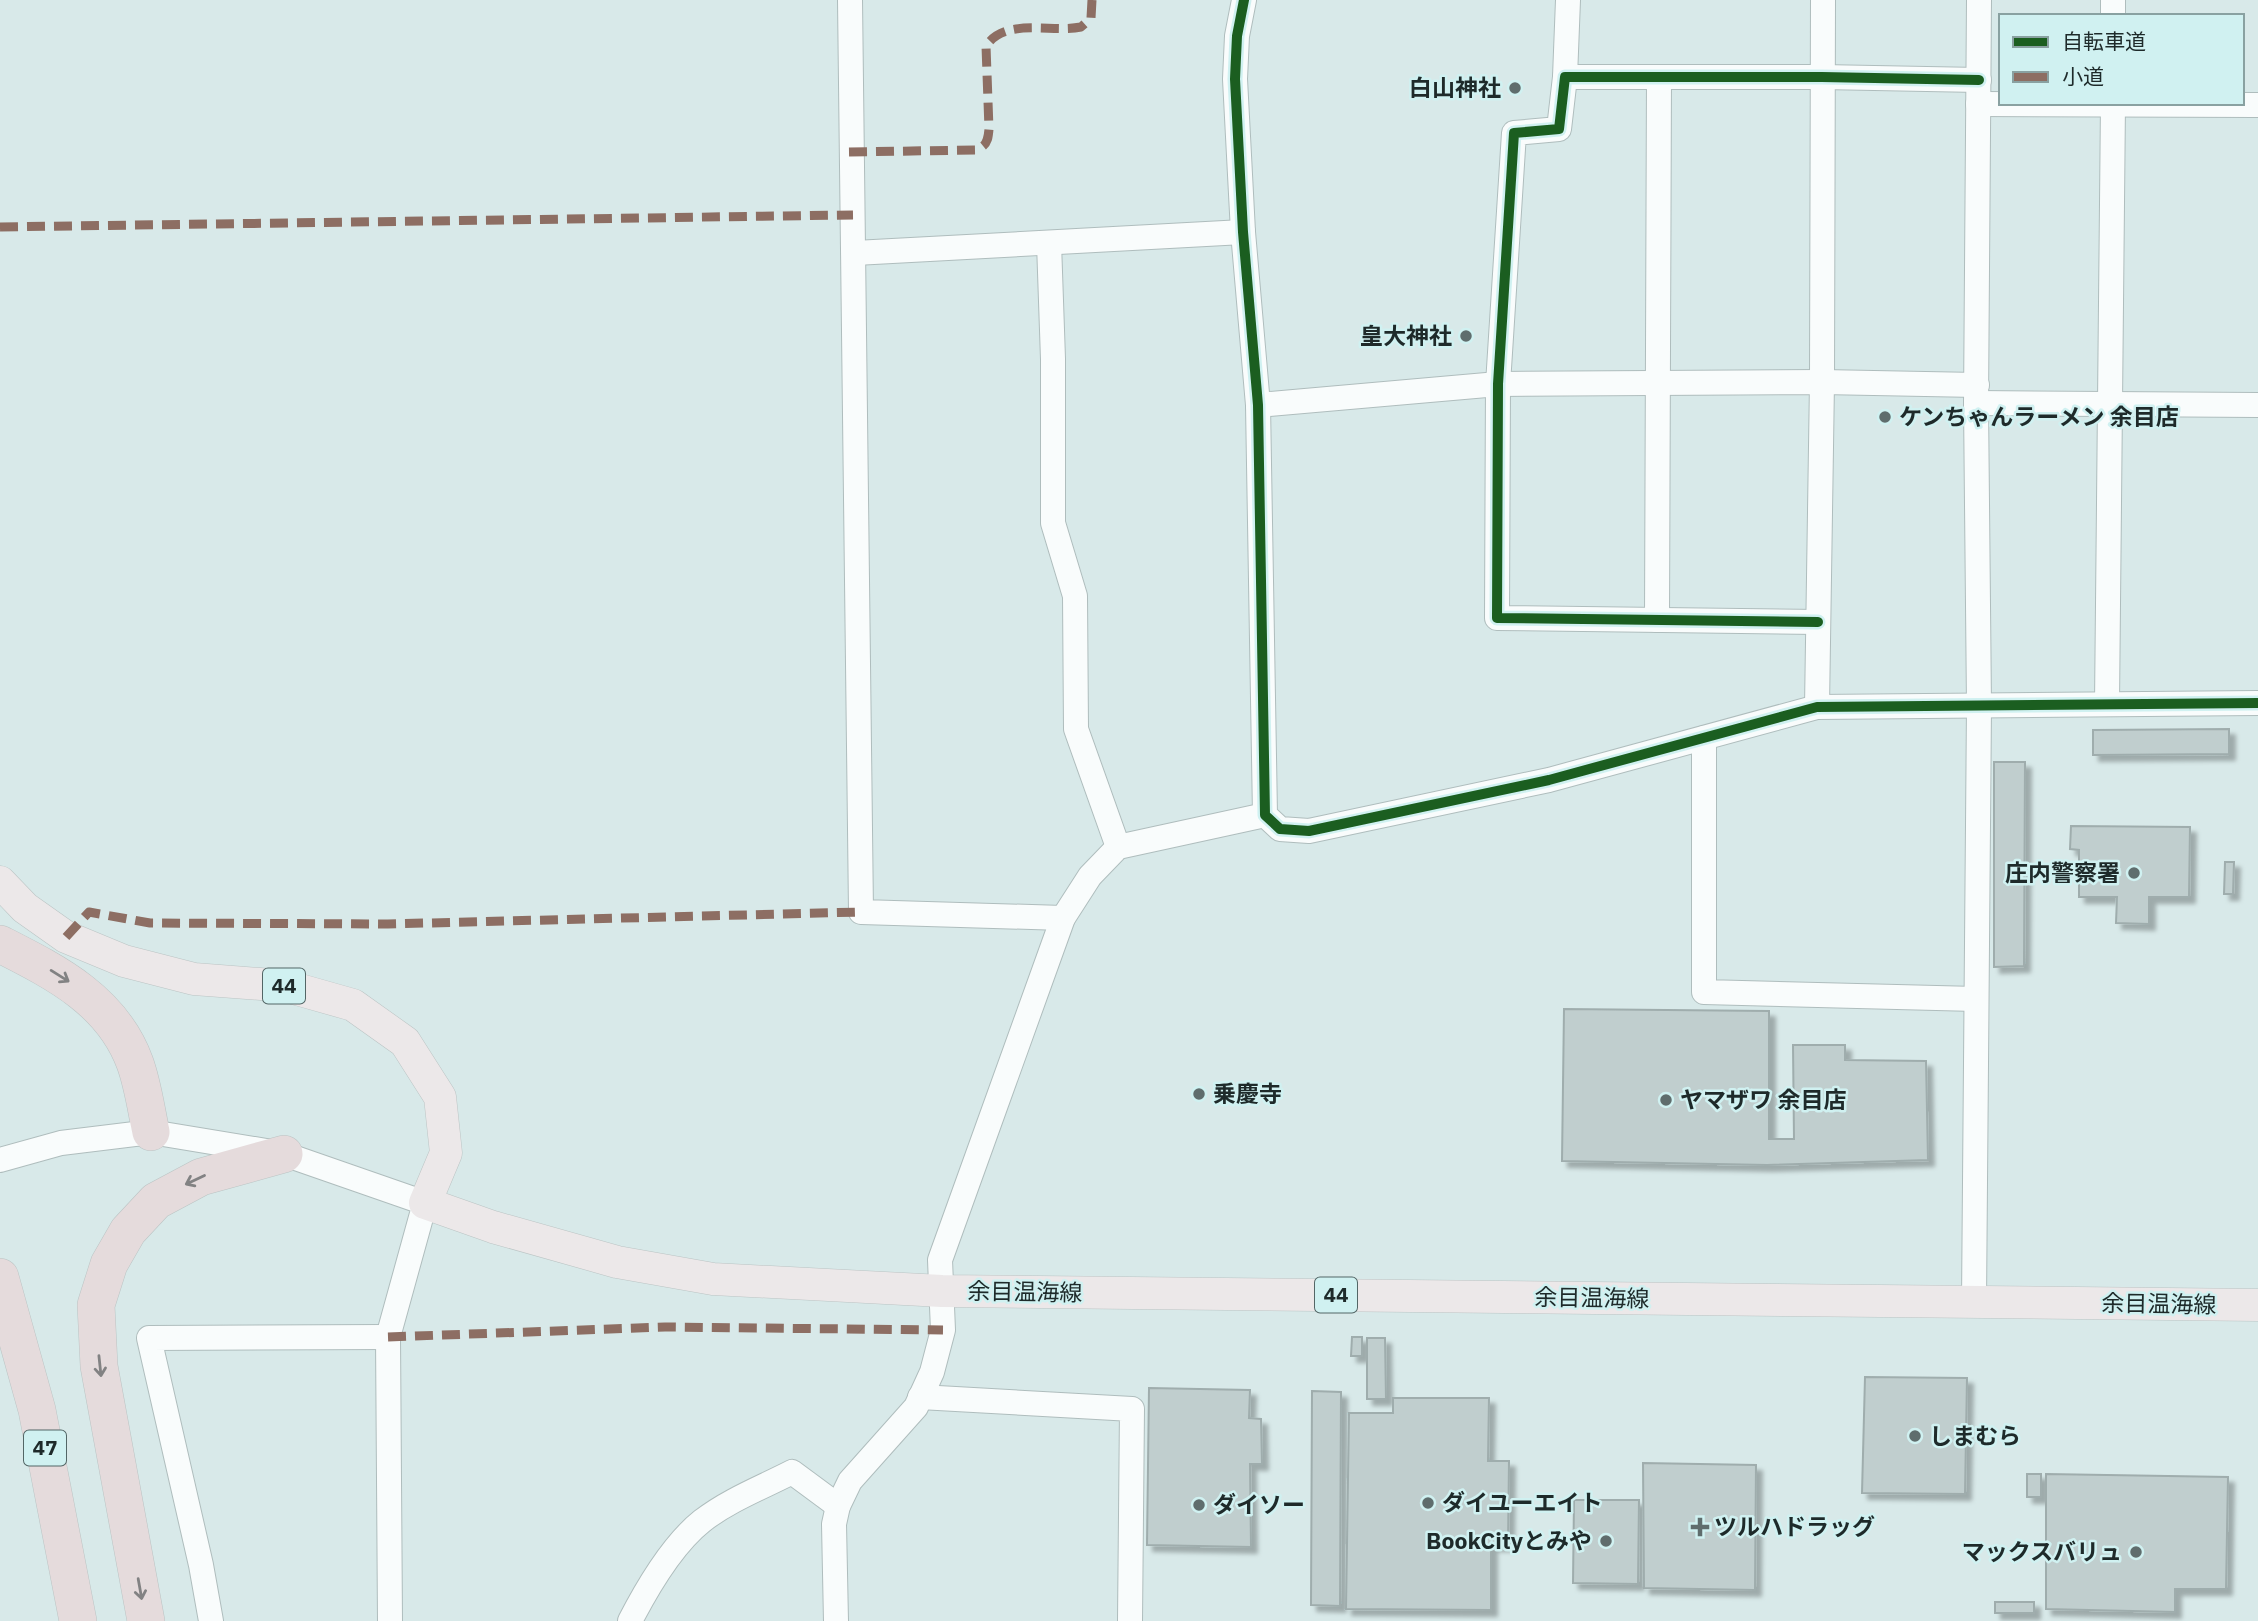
<svg xmlns="http://www.w3.org/2000/svg" width="2258" height="1621" viewBox="0 0 2258 1621" font-family="'IBM Plex Sans','Noto Sans JP',sans-serif">
	<style>
		.building { fill: #c0cece; stroke: #9fadad; stroke-width: 2; filter: url(#shadow) }
		.lines { fill: none; stroke-linecap: round; stroke-linejoin: round }
		.minor-casing { stroke: #afbdbd; stroke-width: 26 }
		.major-casing { stroke: #bbc4c4; stroke-width: 33 }
		.highway-casing { stroke: #bbc4c4; stroke-width: 38 }
		.minor { stroke: #f9fcfc; stroke-width: 24 }
		.major { stroke: #ece8e9; stroke-width: 32 }
		.highway { stroke: #e5dbdc; stroke-width: 37 }
		.quiet { stroke: #8d6e63; stroke-width: 9; stroke-dasharray: 18 9; stroke-linecap: butt }
		.cycleway-casing { stroke: #d0f1f1; stroke-width: 15 }
		.cycleway { stroke: #1b5e20; stroke-width: 10 }
		.oneway { stroke: #828283 }
		.poi-dot { fill: #5f6d6d; stroke: #d0f1f1; stroke-width: 2.5 }
		.labels { text-anchor: middle; stroke-width: 5; stroke-linejoin: round; paint-order: stroke }
		.shield { fill: #d0f1f1; stroke: #536666; stroke-width: 2 }
		.shield-label { font-size: 21px; font-weight: bold; fill: #1e2a2a }
		.poi-label { font-size: 23px; font-weight: bold; fill: #1e2a2a; stroke: #d0f1f1; text-anchor: start }
		.street-label { font-size: 23px; fill: #1e2a2a; stroke: #d0f1f1 }
	</style>
	<defs>
		<filter id="shadow"><feDropShadow dx="6" dy="6" stdDeviation="2" flood-color="#0004"/></filter>
	</defs>
	<rect width="100%" height="100%" fill="#d8e9e9"/>
	<g class="building">
		<polygon points="2229,729 2229,754 2093,755 2093,730"/>
		<polygon points="1994,762 2025,762 2024,966 1994,967"/>
		<polygon points="2071,826 2190,827 2189,897 2149,897 2149,924 2116,923 2117,897 2079,897 2079,850 2070,849"/>
		<polygon points="2225,862 2234,862 2233,894 2224,894"/>
		<polygon points="1564,1009 1769,1011 1769,1139 1794,1139 1793,1045 1845,1045 1845,1060 1926,1061 1928,1160 1767,1165 1562,1161"/>
		<polygon points="1352,1337 1362,1337 1362,1356 1351,1356"/>
		<polygon points="1367,1338 1385,1338 1386,1399 1367,1399"/>
		<polygon points="1865,1377 1967,1378 1965,1494 1862,1493"/>
		<polygon points="1149,1388 1250,1390 1249,1418 1261,1419 1262,1464 1250,1464 1251,1547 1147,1545"/>
		<polygon points="1312,1391 1341,1392 1340,1606 1311,1605"/>
		<polygon points="1393,1398 1489,1398 1488,1461 1509,1461 1508,1545 1491,1545 1491,1610 1346,1609 1349,1413 1393,1413"/>
		<polygon points="1643,1463 1756,1465 1755,1590 1644,1588"/>
		<rect x="2027" y="1474" width="14" height="23"/>
		<polygon points="2046,1474 2228,1477 2226,1589 2175,1589 2175,1612 2046,1609"/>
		<polygon points="1574,1500 1639,1500 1638,1584 1573,1583"/>
		<rect x="1995" y="1602" width="39" height="11"/>
	</g>
	<g class="lines">
		<g class="minor-casing">
			<g id="minor">
				<polyline points="850,0 861,912 1063,918"/>
				<polyline points="1244,0 1237,36 1235,79 1243,232 1258,405 1265,815 1280,829 1309,831 1549,780 1817,707 2258,703"/>
				<polyline points="2113,0 2113,16"/>
				<polyline points="1565,77 1568,0"/>
				<polyline points="1978,104 2258,105"/>
				<polyline points="1049,243 1053,359 1053,523 1075,596 1076,729 1118,847"/>
				<polyline points="855,253 1243,232"/>
				<polyline points="1976,403 2258,405"/>
				<polyline points="1258,405 1498,384 1822,382 1977,385"/>
				<polyline points="1657,620 1659,77"/>
				<polyline points="1818,622 1497,618 1498,384 1514,133 1559,129 1565,77 1822,77 1979,80"/>
				<polyline points="2107,704 2113,103"/>
				<polyline points="1817,707 1822,382 1823,0"/>
				<polyline points="1704,738 1704,992 1976,999"/>
				<polyline points="0,1160 61,1143 151,1132 284,1154 425,1203 388,1337 390,1621"/>
				<polyline points="1974,1302 1979,706 1976,403 1979,0"/>
				<polyline points="920,1397 1132,1409 1130,1621"/>
				<polyline points="211,1621 201,1565 149,1338 388,1337"/>
				<path d="M630,1621C647,1588 673,1544 702,1521C729,1500 763,1487 792,1472L838,1506"/>
				<polyline points="836,1621 834,1524 838,1506 850,1481 916,1407 932,1372 943,1330 940,1260 1063,918 1090,876 1118,847 1265,815"/>
			</g>
		</g>
		<g class="major-casing">
			<polyline id="major" points="0,882 25,908 66,937 124,961 194,979 286,986 353,1005 405,1042 440,1097 446,1153 425,1203 493,1227 617,1262 713,1279 942,1291 2258,1305"/>
		</g>
		<g class="highway-casing">
			<g id="highway">
				<path d="M0,944C55,972 112,1000 135,1063C143,1085 146,1109 151,1132"/>
				<polyline points="0,1277 37,1410 78,1621"/>
				<polyline points="146,1621 99,1366 96,1305 109,1264 128,1231 156,1201 201,1177 284,1154"/>
			</g>
		</g>
		<use href="#minor" class="minor"/>
		<use href="#major" class="major"/>
		<use href="#highway" class="highway"/>
		<g class="quiet">
			<path d="M849,152L975,150C987,146 988,141 989,129L986,46C1006,17 1051,33 1081,27L1091,18L1092,0"/>
			<polyline points="0,227 853,215"/>
			<polyline points="66,937 89,912 150,923 388,924 861,912"/>
			<polyline points="388,1337 665,1327 943,1330"/>
		</g>
		<g class="cycleway-casing">
			<g id="cycleway">
				<polyline points="1244,0 1237,36 1235,79 1243,232 1258,405 1265,815 1280,829 1309,831 1549,780 1817,707 2258,703"/>
				<polyline points="1818,622 1497,618 1498,384 1514,133 1559,129 1565,77 1822,77 1979,80"/>
			</g>
		</g>
		<use href="#cycleway" class="cycleway"/>
	</g>
	<defs><path id="oneway-shaft" d="M-6 0H5M1.5-3L5.5 0L1.5 3" fill="none" stroke-width="1.6" stroke-linecap="round" stroke-linejoin="round" transform="scale(1.75)"/></defs>
	<g class="oneway">
		<use href="#oneway-shaft" transform="translate(60 976) rotate(32)"/>
		<use href="#oneway-shaft" transform="translate(195 1180) rotate(155)"/>
		<use href="#oneway-shaft" transform="translate(100 1366) rotate(84)"/>
		<use href="#oneway-shaft" transform="translate(140 1589) rotate(80)"/>
	</g>
	<g class="poi-dot">
		<circle cx="1515" cy="88" r="7"/>
		<circle cx="1466" cy="336" r="7"/>
		<circle cx="1885" cy="417" r="7"/>
		<circle cx="2134" cy="873" r="7"/>
		<circle cx="1199" cy="1094" r="7"/>
		<circle cx="1666" cy="1100" r="7"/>
		<circle cx="1915" cy="1436" r="7"/>
		<circle cx="1428" cy="1503" r="7"/>
		<circle cx="1199" cy="1505" r="7"/>
		<path d="M1696.5 1516.5h7v7h7v7h-7v7h-7v-7h-7v-7h7z"/>
		<circle cx="1606" cy="1541" r="7"/>
		<circle cx="2136" cy="1552" r="7"/>
	</g>
	<g class="labels">
		<g class="shield">
			<rect x="263" y="968.5" width="42" height="35" rx="5"/>
			<rect x="1315" y="1277.5" width="42" height="35" rx="5"/>
			<rect x="24" y="1430.5" width="42" height="35" rx="5"/>
		</g>
		<g class="shield-label">
			<text x="284" y="993">44</text>
			<text x="1336" y="1302">44</text>
			<text x="45" y="1455">47</text>
		</g>
		<g class="poi-label">
			<text x="1501" y="96" text-anchor="end">白山神社</text>
			<text x="1452" y="344" text-anchor="end">皇大神社</text>
			<text x="1899" y="425">ケンちゃんラーメン 余目店</text>
			<text x="2120" y="881" text-anchor="end">庄内警察署</text>
			<text x="1213" y="1102">乗慶寺</text>
			<text x="1680" y="1108">ヤマザワ 余目店</text>
			<text x="1929" y="1444">しまむら</text>
			<text x="1442" y="1511">ダイユーエイト</text>
			<text x="1213" y="1513">ダイソー</text>
			<text x="1714" y="1535">ツルハドラッグ</text>
			<text x="1592" y="1549" text-anchor="end">BookCityとみや</text>
			<text x="2122" y="1560" text-anchor="end">マックスバリュ</text>
		</g>
		<g class="street-label">
			<text transform="translate(1025 1292) rotate(1)" y="8">余目温海線</text>
			<text transform="translate(1592 1298) rotate(1)" y="8">余目温海線</text>
			<text transform="translate(2159 1304) rotate(1)" y="8">余目温海線</text>
		</g>
	</g>
	<rect x="1999" y="14" width="245" height="91" fill="#d0f1f1" stroke="#89a1a1" stroke-width="2"/>
	<rect x="2013" y="37" width="35" height="10" fill="#1b5e20" stroke="#89a1a1" stroke-width="2"/>
	<text x="2062" y="49" font-size="21" fill="#1e2a2a">自転車道</text>
	<rect x="2013" y="72" width="35" height="10" fill="#8d6e63" stroke="#89a1a1" stroke-width="2"/>
	<text x="2062" y="84" font-size="21" fill="#1e2a2a">小道</text>
</svg>
